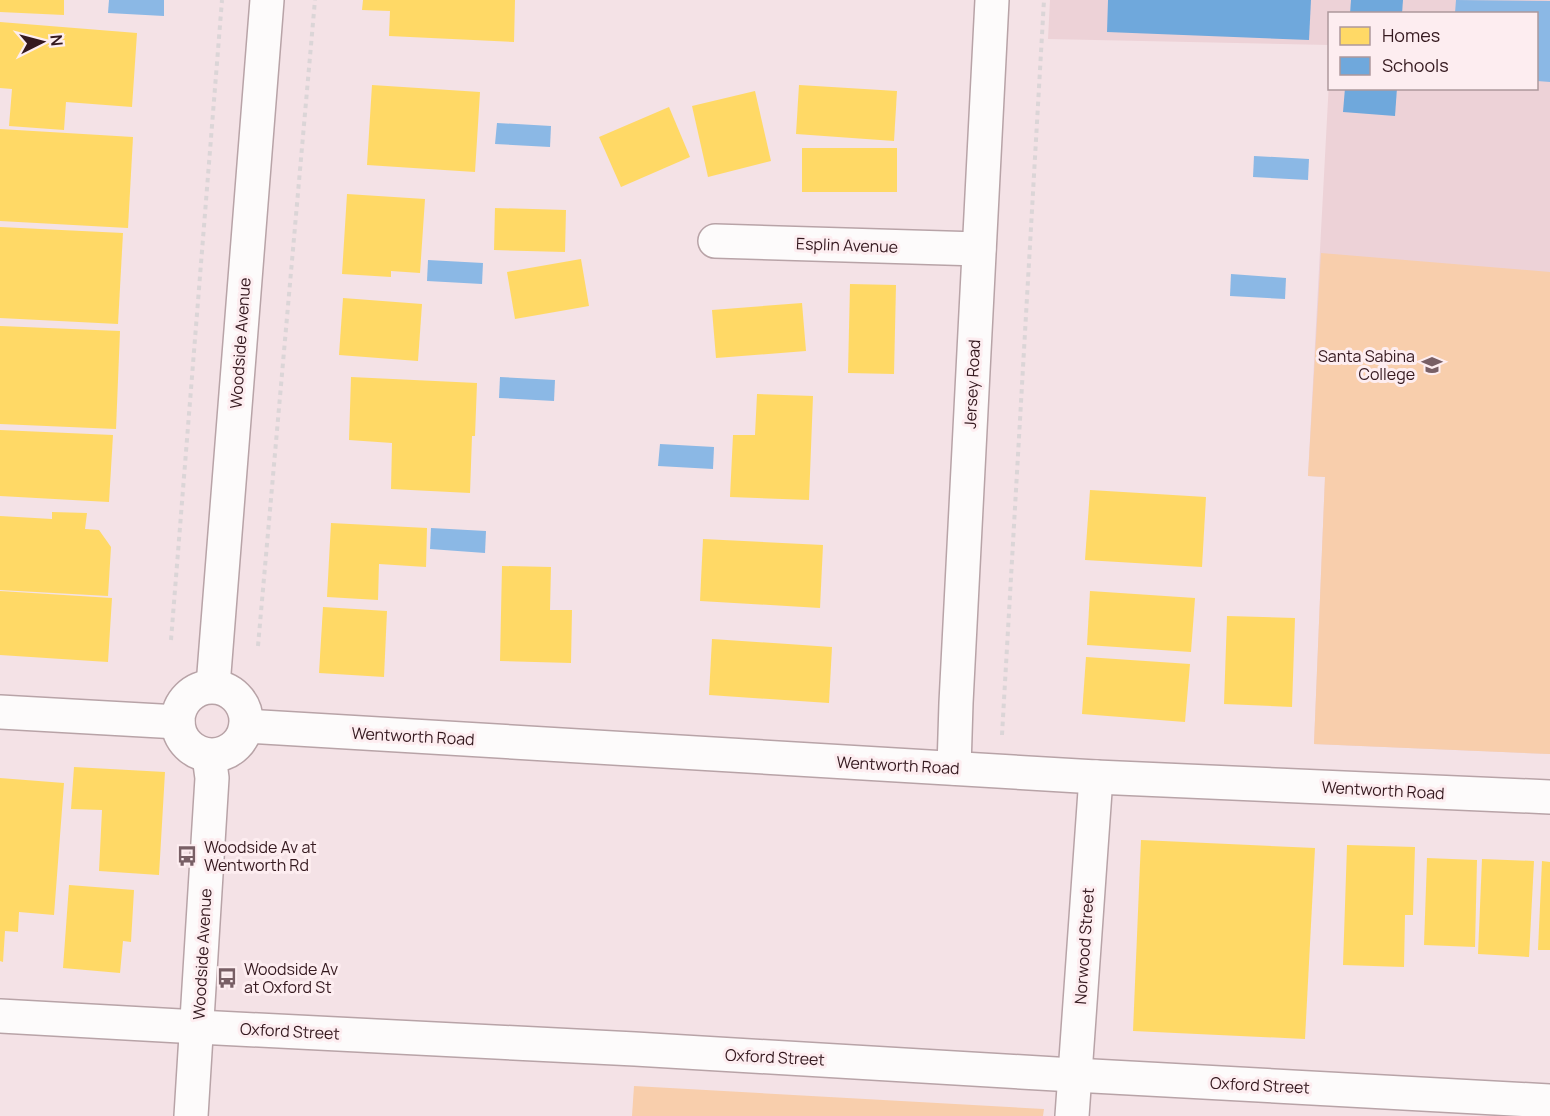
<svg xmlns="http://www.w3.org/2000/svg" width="1550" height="1116" viewBox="0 0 1550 1116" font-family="Manrope,sans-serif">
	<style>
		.built { fill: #edd2d7 }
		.green { fill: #f8ceac }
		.water { fill: #8bb8e5 }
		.homes { fill: #ffd966 }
		.schools { fill: #6fa8dc }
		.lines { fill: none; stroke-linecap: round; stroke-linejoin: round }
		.minor-casing { stroke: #b8a3a7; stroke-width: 36 }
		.tertiary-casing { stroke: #b8a3a7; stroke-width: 36 }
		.path { stroke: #dbd5d7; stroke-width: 4; stroke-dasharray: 4.5 4.5; stroke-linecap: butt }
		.minor { stroke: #fdfbfb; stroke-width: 33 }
		.tertiary { stroke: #fdfbfb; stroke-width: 33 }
		.labels { text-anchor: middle; stroke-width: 6; stroke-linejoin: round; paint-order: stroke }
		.street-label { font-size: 16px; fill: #35191f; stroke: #fdedf0 }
		.poi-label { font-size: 16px; fill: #35191f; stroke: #fdedf0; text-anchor: start }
	</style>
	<rect width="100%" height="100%" fill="#f4e2e6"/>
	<polygon class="built" points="1050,0 1550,0 1550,754 1314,744 1325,477 1308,476 1329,81 1330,88 1536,88 1536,14 1330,14 1329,45 1048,39"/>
	<g class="green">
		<polygon points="1321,253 1550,272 1550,754 1314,744 1325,477 1308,476"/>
		<polygon points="634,1086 1044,1109 1043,1116 632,1116"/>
	</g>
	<g class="water">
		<polygon points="109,0 164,0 164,16 108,13"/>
		<polygon points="1456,0 1550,1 1550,82 1537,81 1536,14 1455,13"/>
		<polygon points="497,123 551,126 550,147 495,144"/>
		<polygon points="1254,156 1309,159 1308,180 1253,177"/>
		<polygon points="428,260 483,263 482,284 427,281"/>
		<polygon points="1231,274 1286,278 1285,299 1230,296"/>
		<polygon points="500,377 555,380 554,401 499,398"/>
		<polygon points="660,444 714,447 713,469 658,466"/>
		<polygon points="431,528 486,531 485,553 430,549"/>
	</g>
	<g class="homes">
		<polygon points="0,0 64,0 64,15 0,12"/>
		<polygon points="363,0 515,0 514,42 389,36 390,11 362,10"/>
		<polygon points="0,22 137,33 132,107 66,102 64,130 9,126 12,89 0,88"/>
		<polygon points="372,85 480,92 475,172 367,165"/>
		<polygon points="799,85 897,91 894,141 796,134"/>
		<polygon points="755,91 771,161 708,177 692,106"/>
		<polygon points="669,107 690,157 621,187 599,137"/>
		<polygon points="0,129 133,137 128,228 0,221"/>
		<rect x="802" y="148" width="95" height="44"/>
		<polygon points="347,194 425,199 420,273 391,271 391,277 342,274"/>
		<polygon points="495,208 566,210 565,252 494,250"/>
		<polygon points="0,227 123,233 118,324 0,318"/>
		<polygon points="581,259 589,306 515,319 507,272"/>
		<polygon points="850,284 896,285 894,374 848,373"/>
		<polygon points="343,298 422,304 418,361 339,355"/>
		<polygon points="802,303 806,351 716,358 712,310"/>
		<polygon points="0,326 120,331 116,429 0,424"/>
		<polygon points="351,377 477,383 475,436 472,436 470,493 391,489 392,443 349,440"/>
		<polygon points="757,394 813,396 809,500 730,497 733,435 755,435"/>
		<polygon points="0,430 113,435 109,502 0,496"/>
		<polygon points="1090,490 1206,497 1202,567 1085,560"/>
		<polygon points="52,512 87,513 85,529 99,530 111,547 108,596 0,590 0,516 52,519"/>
		<polygon points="331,523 427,528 426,567 379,564 378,600 327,597"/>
		<polygon points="703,539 823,545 820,608 700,601"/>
		<polygon points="502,566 551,567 550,610 572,610 571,663 500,661"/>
		<polygon points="0,591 112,598 108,662 0,655"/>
		<polygon points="1090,591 1195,598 1191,652 1087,645"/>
		<polygon points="323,607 387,611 384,677 319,673"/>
		<polygon points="1227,616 1295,618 1292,707 1224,704"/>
		<polygon points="712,639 832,647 829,703 709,695"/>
		<polygon points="1086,657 1190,664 1185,722 1082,714"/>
		<polygon points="74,767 165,772 159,875 99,871 102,810 71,809"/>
		<polygon points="0,778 64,783 54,915 19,912 18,932 5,931 3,962 0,961"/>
		<polygon points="1141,840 1315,848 1305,1039 1133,1031"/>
		<polygon points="1347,845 1415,847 1413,915 1405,915 1404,967 1343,965"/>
		<polygon points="1427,858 1477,860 1475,947 1424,945"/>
		<polygon points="1482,859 1534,861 1529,957 1478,954"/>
		<polygon points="1542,861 1550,862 1550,950 1538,950"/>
		<polygon points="69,885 134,890 131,942 123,941 120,973 63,968"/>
	</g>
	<g class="schools">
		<polygon points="1108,0 1311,0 1309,40 1107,32"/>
		<polygon points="1351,0 1403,0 1402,14 1350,14"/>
		<polygon points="1345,88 1397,88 1395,116 1343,112"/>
	</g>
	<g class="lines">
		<g class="minor-casing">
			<g id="minor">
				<polyline points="715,241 979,249"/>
				<polyline points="213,686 267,0"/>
				<polyline points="954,768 956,703 992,0"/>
				<polyline points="0,1016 198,1027 635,1049 1056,1074 1550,1101"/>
				<polyline points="191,1116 212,778 209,756"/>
				<polyline points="1072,1116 1096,777"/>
			</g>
		</g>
		<g class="tertiary-casing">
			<g id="tertiary">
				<circle cx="212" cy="721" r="34"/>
				<polyline points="0,712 178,722"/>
				<polyline points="246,726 1096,777 1550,797"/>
			</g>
		</g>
		<g class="path">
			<polyline points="171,640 222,0"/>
			<polyline points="258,646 315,0"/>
			<polyline points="1002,735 1044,0"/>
		</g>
		<use href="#minor" class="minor"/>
		<use href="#tertiary" class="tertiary"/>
	</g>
	<defs>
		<g id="school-bare" transform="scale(1.62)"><path d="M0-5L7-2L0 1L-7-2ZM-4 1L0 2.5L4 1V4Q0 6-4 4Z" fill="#785f65" stroke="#fdedf0" stroke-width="2.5" paint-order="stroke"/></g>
		<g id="bus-bare" transform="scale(1.62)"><path d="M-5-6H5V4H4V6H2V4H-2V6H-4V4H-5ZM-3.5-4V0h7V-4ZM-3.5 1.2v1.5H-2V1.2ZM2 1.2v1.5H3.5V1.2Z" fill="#785f65" stroke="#fdedf0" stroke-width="2.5" paint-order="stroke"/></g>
	</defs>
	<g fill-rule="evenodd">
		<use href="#school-bare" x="1432" y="365"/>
		<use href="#bus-bare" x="187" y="856"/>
		<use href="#bus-bare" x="227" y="978"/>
	</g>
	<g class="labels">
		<g class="street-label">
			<text transform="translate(847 245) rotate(2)" y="6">Esplin Avenue</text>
			<text transform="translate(240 343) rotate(-86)" y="6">Woodside Avenue</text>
			<text transform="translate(972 384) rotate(-87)" y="6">Jersey Road</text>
			<text transform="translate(413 736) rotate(3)" y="6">Wentworth Road</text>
			<text transform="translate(898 765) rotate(3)" y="6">Wentworth Road</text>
			<text transform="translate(1383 790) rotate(3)" y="6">Wentworth Road</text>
			<text transform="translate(1084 946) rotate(-86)" y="6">Norwood Street</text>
			<text transform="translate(202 954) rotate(-87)" y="6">Woodside Avenue</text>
			<text transform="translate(290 1031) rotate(3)" y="6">Oxford Street</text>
			<text transform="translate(775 1057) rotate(3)" y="6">Oxford Street</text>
			<text transform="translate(1260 1085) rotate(3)" y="6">Oxford Street</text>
		</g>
		<g class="poi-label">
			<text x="1415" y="362" text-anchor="end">Santa Sabina<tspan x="1415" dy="18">College</tspan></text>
			<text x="204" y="853">Woodside Av at<tspan x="204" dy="18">Wentworth Rd</tspan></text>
			<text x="244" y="975">Woodside Av<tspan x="244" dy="18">at Oxford St</tspan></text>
		</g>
	</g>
	<rect x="1328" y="12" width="210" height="78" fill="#fdedf0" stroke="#ad989c" stroke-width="1.5"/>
	<rect x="1340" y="27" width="30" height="18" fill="#ffd966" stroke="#ad989c" stroke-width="1.5"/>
	<text x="1382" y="42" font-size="18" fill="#35191f">Homes</text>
	<rect x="1340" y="57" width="30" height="18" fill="#6fa8dc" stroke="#ad989c" stroke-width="1.5"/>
	<text x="1382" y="72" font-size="18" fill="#35191f">Schools</text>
	<g transform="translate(42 42) rotate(84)" stroke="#fdedf0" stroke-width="4.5" paint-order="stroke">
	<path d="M0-4.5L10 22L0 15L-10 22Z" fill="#35191f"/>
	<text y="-9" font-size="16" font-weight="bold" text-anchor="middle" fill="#35191f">N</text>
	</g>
</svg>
